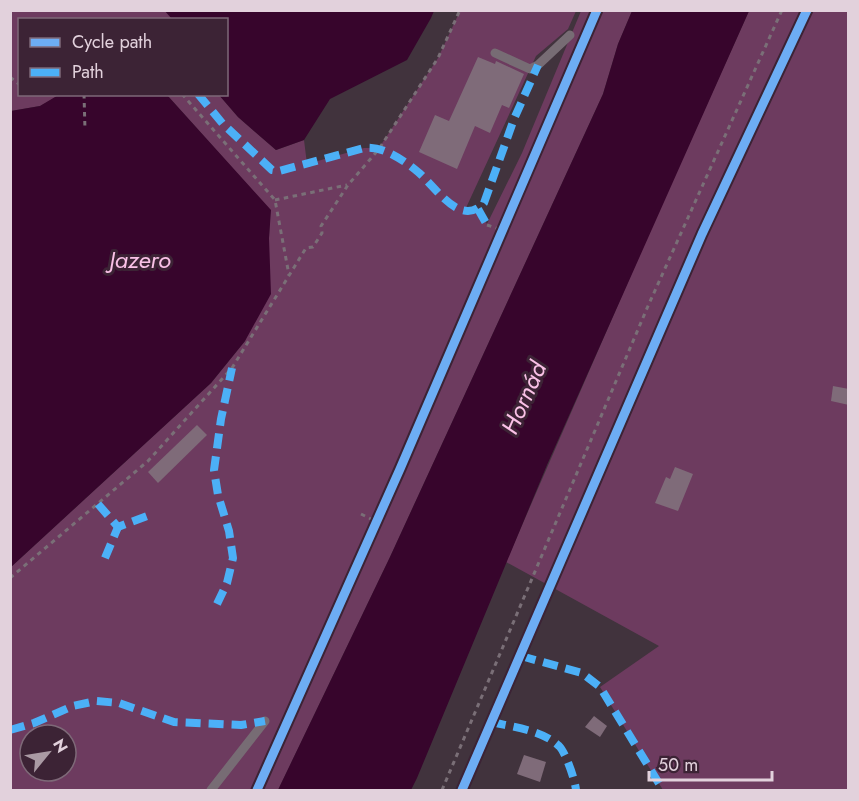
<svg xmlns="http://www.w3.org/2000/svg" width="859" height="801" viewBox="0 0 859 801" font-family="Jost,sans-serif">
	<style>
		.green { fill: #6d3b5f; fill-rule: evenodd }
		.water { fill: #37052c }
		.building { fill: #7f6b79 }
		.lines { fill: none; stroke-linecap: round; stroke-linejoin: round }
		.path { stroke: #7a6f77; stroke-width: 3; stroke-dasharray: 4.5 4.5; stroke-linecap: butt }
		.lane { stroke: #776c74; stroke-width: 9 }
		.quiet { stroke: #4cb0f7; stroke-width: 8; stroke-dasharray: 15 8; stroke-linecap: butt }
		.cycleway-casing { stroke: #3c2335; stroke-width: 13 }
		.cycleway { stroke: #6dadf4; stroke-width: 9 }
		.labels { text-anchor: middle; stroke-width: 6; stroke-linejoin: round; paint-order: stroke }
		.water-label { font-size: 24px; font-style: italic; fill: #fac1e7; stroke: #3c2335 }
	</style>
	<rect width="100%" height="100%" fill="#41333d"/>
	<g class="green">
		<polygon points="10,11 165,11 172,19 20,20 20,94 60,95 40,106 11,111"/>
		<path d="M460,11H576L568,29L536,56L465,210L471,212L478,209L487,224L522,153L581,11H632L618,44L603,94L390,557L278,790H11V567L211,383L245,341L269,238L270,210L167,95H219L238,117L276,150L304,140L307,164L364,148H379L438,58ZM30,735H66V771H30Z"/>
		<polygon points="749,11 848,11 848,790 663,790 600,687 659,646 506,562 658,213"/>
	</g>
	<g class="water">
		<polygon points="165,11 434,11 431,18 407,60 330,99 304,140 276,150 238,117 219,95 226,94 226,20 172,19"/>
		<polygon points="632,11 749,11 547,465 417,778 411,790 278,790 390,557 603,94 618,44"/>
		<polygon points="60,94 167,95 271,210 269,238 271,294 245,341 211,383 11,567 11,111 40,106"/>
	</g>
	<g class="building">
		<polygon points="478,57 495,64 496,61 524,74 509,108 502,105 490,133 475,126 457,169 419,152 435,115 449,121"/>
		<polygon points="833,386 849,389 849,405 831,401"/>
		<polygon points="197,425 207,435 158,483 148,472"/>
		<polygon points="675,467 693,474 678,511 655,503 666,477 670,479"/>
		<polygon points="594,716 607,726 600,737 585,727"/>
		<polygon points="524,755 546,762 540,782 517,774"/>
	</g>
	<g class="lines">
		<g class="path">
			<polyline points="10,77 20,85"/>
			<polyline points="84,94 85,130"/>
			<polyline points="182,94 275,200 289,275"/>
			<polyline points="275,200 347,185"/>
			<polyline points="487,225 502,230"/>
			<polyline points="361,514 377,522"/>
			<polyline points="10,578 148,461 232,368 306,248 313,247 322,233 321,226 348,185 379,149 438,58 460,10"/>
			<polyline points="442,790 648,306 782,10"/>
		</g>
		<g class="lane">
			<polyline points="495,53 530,69 538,65 570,35"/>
			<polyline points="211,790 265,721"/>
			<polyline points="462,790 702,234 807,10"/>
		</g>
		<g class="quiet">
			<path d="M198,94L223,124L272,170L279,171L364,148C382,145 405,161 418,172C436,187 460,228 484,203L514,119L538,65"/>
			<polyline points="478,209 487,225"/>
			<polyline points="98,504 118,527 147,516"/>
			<polyline points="105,558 118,527"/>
			<polyline points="217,604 227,583 233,558 229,531 218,495 214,470 221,419 232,368"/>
			<polyline points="521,656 582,673 600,687 663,790"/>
			<path d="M491,722C513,727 542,730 559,746C566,753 575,780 576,790"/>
			<polyline points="10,730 34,723 73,706 96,701 119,703 174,722 241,725 265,721"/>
		</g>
		<g class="cycleway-casing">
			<g id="cycleway">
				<polyline points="257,790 400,469 597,10"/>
				<polyline points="462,790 702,234 807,10"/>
			</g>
		</g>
		<use href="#cycleway" class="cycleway"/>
	</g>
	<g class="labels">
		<g class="water-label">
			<text x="140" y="268">Jazero</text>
			<text transform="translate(524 398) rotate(-66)" y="8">Hornád</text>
		</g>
	</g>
	<rect width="859" height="801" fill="none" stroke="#e2d1dc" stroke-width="24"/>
	<rect x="18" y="18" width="210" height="78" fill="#3c2335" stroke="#7e6978" stroke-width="1.5"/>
	<rect x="30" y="38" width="30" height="9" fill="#6dadf4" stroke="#7e6978" stroke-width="1.5"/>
	<text x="72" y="48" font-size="18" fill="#e2d1dc">Cycle path</text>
	<rect x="30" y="68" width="30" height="9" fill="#4cb0f7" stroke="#7e6978" stroke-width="1.5"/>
	<text x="72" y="78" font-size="18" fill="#e2d1dc">Path</text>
	<g transform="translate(48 753) rotate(60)"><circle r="28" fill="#3c2335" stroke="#7e6978" stroke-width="1.5"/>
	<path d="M0-4.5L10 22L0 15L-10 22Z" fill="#aa9aa4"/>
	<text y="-9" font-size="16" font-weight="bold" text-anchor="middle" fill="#e2d1dc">N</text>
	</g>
	<path d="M649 771v9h123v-9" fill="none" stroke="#e2d1dc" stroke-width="3"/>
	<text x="658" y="771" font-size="18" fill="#e2d1dc" stroke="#3c2335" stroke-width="4.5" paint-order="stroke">50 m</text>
</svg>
